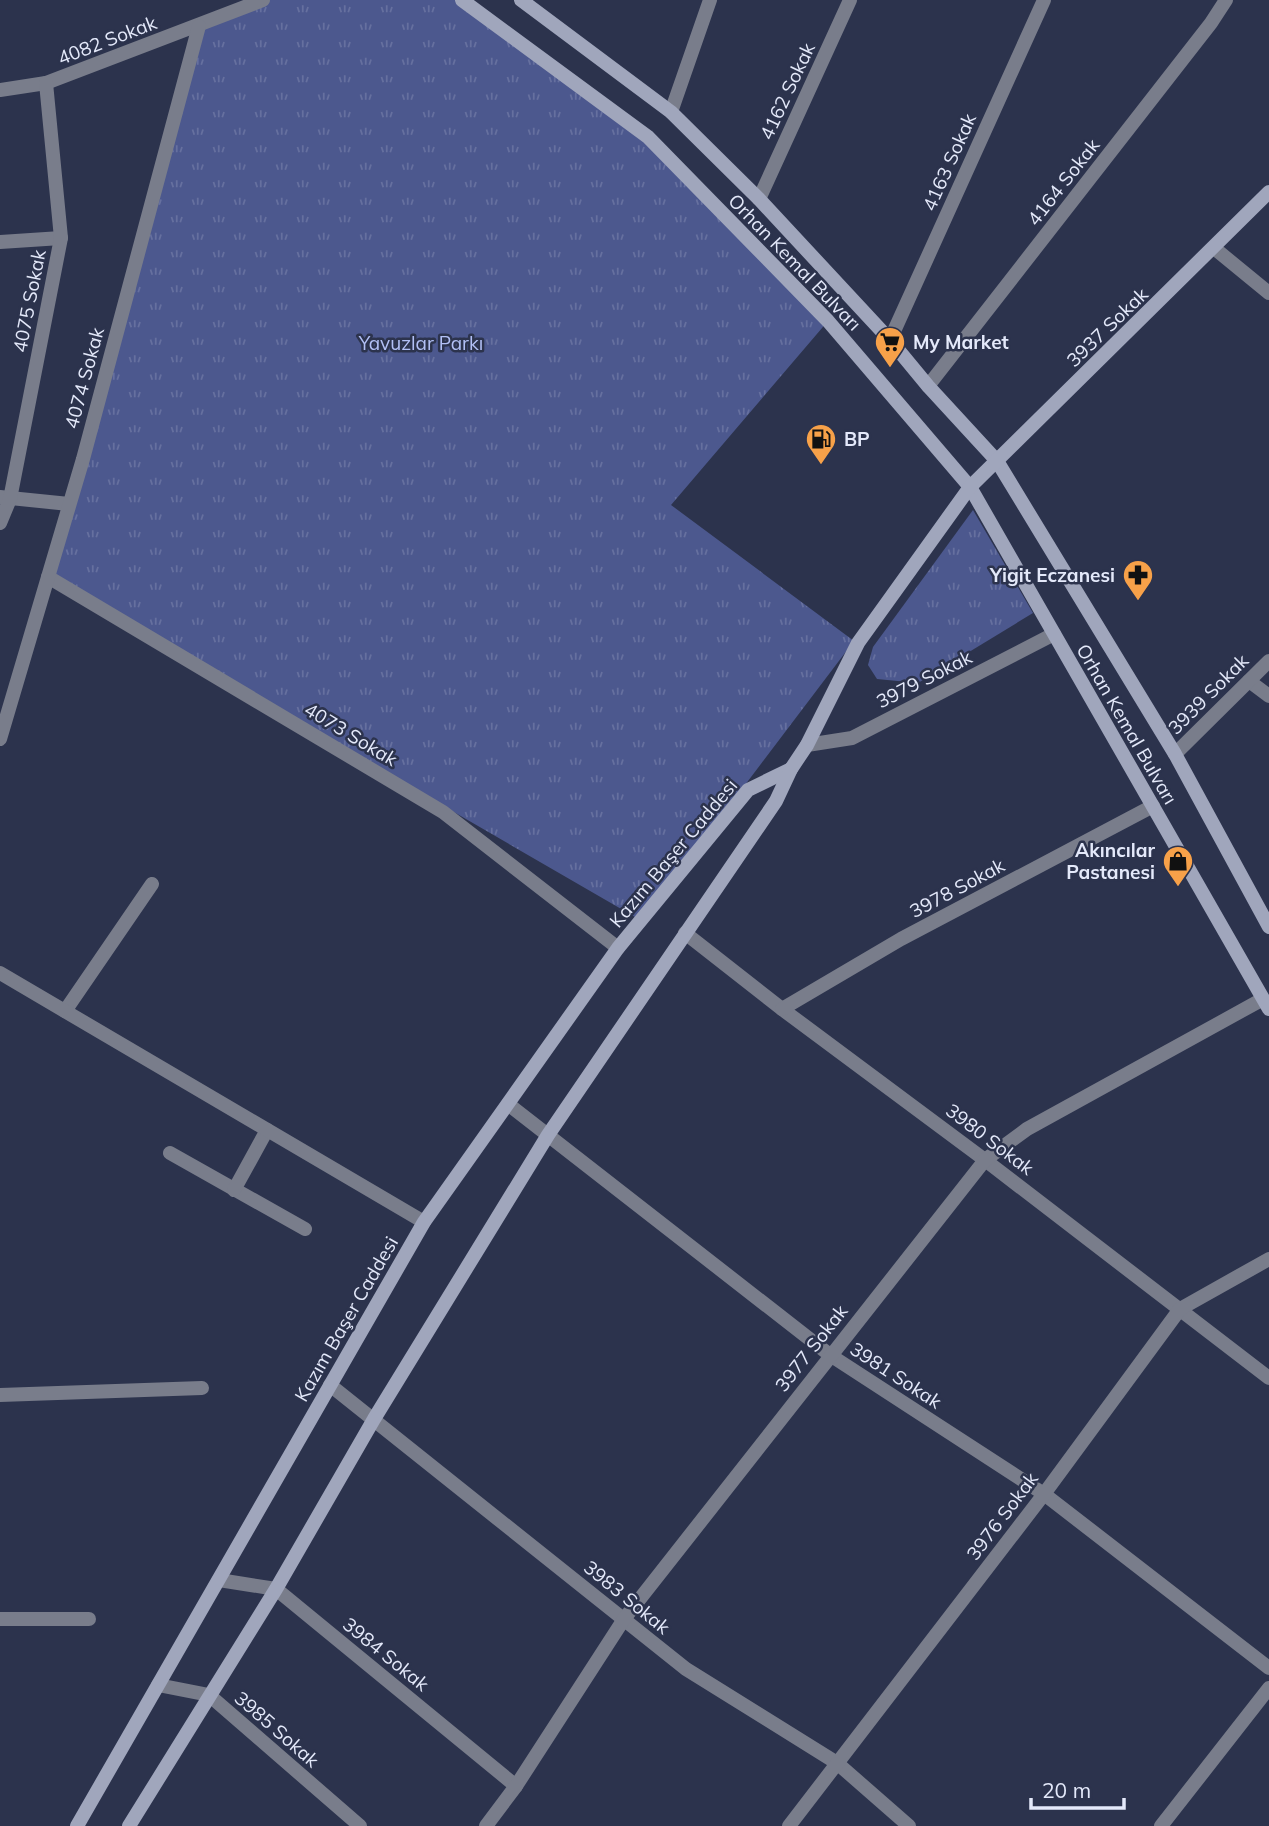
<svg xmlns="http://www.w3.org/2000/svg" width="1269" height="1826" viewBox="0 0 1269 1826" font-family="Mulish,sans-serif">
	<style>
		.grass { fill: url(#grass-tufts) }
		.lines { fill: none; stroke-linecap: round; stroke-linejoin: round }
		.service { stroke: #797d8b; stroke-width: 14 }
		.minor { stroke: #797d8b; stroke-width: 14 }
		.secondary { stroke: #a0a6bc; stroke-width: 14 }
		.labels { text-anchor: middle; stroke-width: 5; stroke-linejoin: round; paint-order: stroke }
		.street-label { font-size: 19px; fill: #e4e9fa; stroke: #2c334d }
		.poi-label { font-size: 19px; font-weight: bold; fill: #e4e9fa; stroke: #2c334d; text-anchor: start }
		.park-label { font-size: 19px; fill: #b2c0f6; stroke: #2c334d }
	</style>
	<defs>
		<pattern id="grass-tufts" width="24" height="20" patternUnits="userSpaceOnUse" patternTransform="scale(1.75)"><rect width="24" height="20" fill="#4c588e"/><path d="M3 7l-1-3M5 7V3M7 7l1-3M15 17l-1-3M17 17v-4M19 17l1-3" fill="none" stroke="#66709f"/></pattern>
	</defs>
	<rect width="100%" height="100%" fill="#2c334d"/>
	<g class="grass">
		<polygon points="244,0 456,0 648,137 828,321 671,505 854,641 642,921 48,577 199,26"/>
		<polygon points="973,510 1033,613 918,683 877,679 868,665 873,647"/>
	</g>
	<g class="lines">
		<g class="service">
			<polyline points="65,1011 152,884"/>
			<polyline points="170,1153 305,1229"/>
			<polyline points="234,1190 267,1130"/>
			<polyline points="0,1395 202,1388"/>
			<polyline points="0,1619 89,1619"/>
		</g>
		<g class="minor">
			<polyline points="0,90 46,83 263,0"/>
			<polyline points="671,112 710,0"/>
			<polyline points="759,199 850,0"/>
			<polyline points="0,242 61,238"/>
			<polyline points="1214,248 1269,293"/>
			<polyline points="890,340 1044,0"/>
			<polyline points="928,386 1211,23 1226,0"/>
			<polyline points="0,497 69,504"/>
			<polyline points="0,523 10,499 61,238 46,83"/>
			<polyline points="48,577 443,812 618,948"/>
			<polyline points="1249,681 1269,696"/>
			<polyline points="0,739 83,459 199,26"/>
			<polyline points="807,745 852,738 1054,634"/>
			<polyline points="1175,754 1269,661"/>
			<polyline points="685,933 782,1009 985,1160 1269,1378"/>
			<polyline points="0,973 424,1222"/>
			<polyline points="782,1009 901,939 1153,806"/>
			<polyline points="508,1104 830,1355 1044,1494 1269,1668"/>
			<polyline points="330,1385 686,1669 837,1763 909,1826"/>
			<polyline points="219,1580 276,1589 516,1786"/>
			<polyline points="158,1685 209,1695 360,1826"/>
			<polyline points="486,1826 516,1786 624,1619 985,1160 1027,1129 1263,999"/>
			<polyline points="789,1826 1044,1494 1180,1309 1269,1259"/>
			<polyline points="1161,1826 1269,1688"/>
		</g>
		<g class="secondary">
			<polyline points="462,0 648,137 828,321 970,487 1269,1009"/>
			<polyline points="521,0 671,112 759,199 890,340 928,386 997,461 1175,754 1269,927"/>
			<polyline points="77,1826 424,1222 618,948 748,790 791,769"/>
			<polyline points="129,1826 276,1589 374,1419 548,1135 776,801 791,769 807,745 858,643 970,487 1269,192"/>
		</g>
	</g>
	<defs>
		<g id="supermarket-pin" transform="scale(1.575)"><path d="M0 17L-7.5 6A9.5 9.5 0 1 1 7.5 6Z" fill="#f7a149" stroke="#2c334d"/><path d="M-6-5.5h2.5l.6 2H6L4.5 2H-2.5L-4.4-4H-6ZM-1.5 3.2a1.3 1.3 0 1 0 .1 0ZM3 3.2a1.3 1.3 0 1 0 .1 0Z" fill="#111"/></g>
		<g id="fuel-pin" transform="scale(1.575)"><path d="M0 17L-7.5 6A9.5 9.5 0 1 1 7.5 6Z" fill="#f7a149" stroke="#2c334d"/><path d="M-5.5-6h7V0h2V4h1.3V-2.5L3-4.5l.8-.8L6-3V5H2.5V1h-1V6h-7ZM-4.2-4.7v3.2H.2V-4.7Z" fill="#111"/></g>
		<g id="pharmacy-pin" transform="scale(1.575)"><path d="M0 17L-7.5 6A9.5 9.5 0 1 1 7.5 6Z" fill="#f7a149" stroke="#2c334d"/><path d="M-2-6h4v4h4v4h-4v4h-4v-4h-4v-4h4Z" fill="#111"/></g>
		<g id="shop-pin" transform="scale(1.575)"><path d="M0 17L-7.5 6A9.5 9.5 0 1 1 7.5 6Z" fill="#f7a149" stroke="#2c334d"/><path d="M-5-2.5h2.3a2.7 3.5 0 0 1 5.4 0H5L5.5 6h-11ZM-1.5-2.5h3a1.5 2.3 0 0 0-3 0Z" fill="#111"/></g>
	</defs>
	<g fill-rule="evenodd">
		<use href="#supermarket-pin" x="890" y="342"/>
		<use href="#fuel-pin" x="821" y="439"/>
		<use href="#pharmacy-pin" x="1138" y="575"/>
		<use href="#shop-pin" x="1178" y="861"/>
	</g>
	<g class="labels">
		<g class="street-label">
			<text transform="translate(107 40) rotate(-21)" y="7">4082 Sokak</text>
			<text transform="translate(787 91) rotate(-65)" y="7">4162 Sokak</text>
			<text transform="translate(949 162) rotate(-66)" y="7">4163 Sokak</text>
			<text transform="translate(1063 182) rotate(-52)" y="7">4164 Sokak</text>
			<text transform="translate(795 262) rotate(46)" y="7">Orhan Kemal Bulvarı</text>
			<text transform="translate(29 301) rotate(-79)" y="7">4075 Sokak</text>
			<text transform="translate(1107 327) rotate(-44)" y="7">3937 Sokak</text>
			<text transform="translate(84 378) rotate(-75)" y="7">4074 Sokak</text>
			<text transform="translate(924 679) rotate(-27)" y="7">3979 Sokak</text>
			<text transform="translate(1208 694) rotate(-45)" y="7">3939 Sokak</text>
			<text transform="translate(1127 724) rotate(60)" y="7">Orhan Kemal Bulvarı</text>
			<text transform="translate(351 734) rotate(31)" y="7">4073 Sokak</text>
			<text transform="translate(673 853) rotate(-50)" y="7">Kazım Başer Caddesi</text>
			<text transform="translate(957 888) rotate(-28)" y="7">3978 Sokak</text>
			<text transform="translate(990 1139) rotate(37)" y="7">3980 Sokak</text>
			<text transform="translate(346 1319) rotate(-60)" y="7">Kazım Başer Caddesi</text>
			<text transform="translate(811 1348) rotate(-52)" y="7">3977 Sokak</text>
			<text transform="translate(896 1375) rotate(33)" y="7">3981 Sokak</text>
			<text transform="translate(1002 1516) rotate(-53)" y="7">3976 Sokak</text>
			<text transform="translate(627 1597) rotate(39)" y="7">3983 Sokak</text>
			<text transform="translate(386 1654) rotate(39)" y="7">3984 Sokak</text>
			<text transform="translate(277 1729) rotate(41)" y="7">3985 Sokak</text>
		</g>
		<g class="poi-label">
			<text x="913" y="349">My Market</text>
			<text x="844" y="446">BP</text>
			<text x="1115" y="582" text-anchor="end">Yigit Eczanesi</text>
			<text x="1155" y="857" text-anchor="end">Akıncılar<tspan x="1155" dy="22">Pastanesi</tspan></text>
		</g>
		<g class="park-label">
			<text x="421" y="350">Yavuzlar Parkı</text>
		</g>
	</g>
	<path d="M1031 1798v10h93v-10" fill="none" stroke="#e4e9fa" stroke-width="3.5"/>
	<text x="1042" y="1798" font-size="21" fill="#e4e9fa" stroke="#2c334d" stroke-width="5" paint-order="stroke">20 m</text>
</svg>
